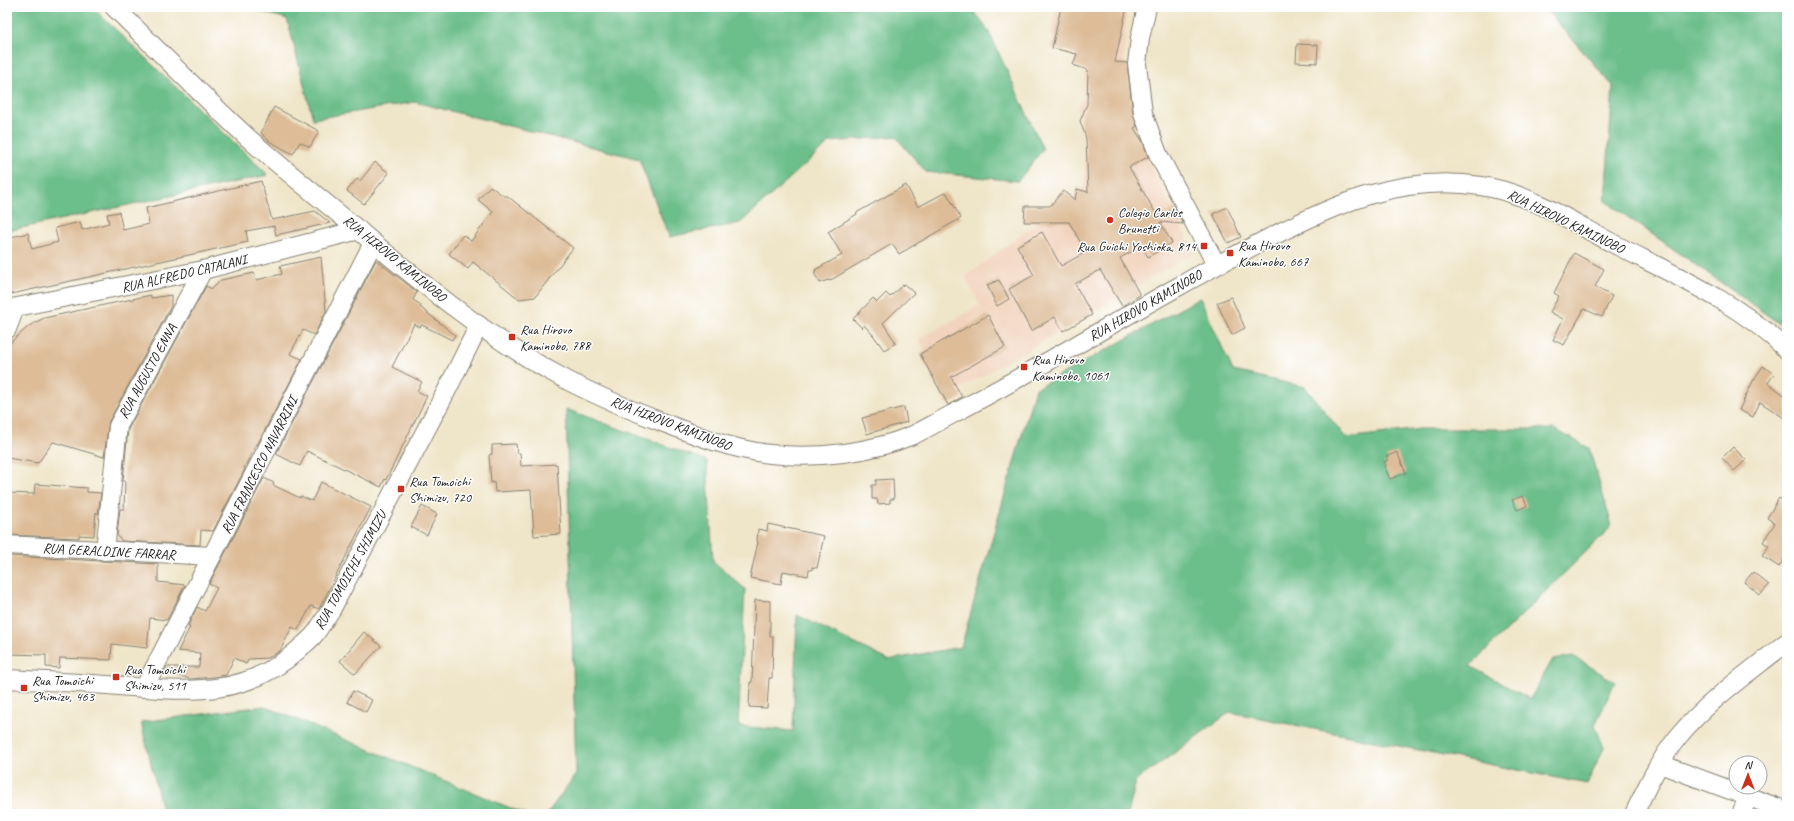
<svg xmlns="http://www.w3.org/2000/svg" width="1794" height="821" viewBox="0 0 1794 821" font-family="Caveat,sans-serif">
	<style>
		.built { fill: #f2d4be }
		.forest { fill: #6cbe8a; stroke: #446d53 }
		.building { fill: #ddbc97 }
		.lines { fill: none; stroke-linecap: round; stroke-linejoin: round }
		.street-casing { stroke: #868072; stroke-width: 20 }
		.street { stroke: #fff; stroke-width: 18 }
		.poi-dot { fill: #c8321e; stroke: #fff; stroke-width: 1.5 }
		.labels { text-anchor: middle; stroke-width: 3; stroke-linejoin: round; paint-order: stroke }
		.poi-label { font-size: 14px; fill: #1c1c1c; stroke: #fff; text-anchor: start }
		.street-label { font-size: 14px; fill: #1c1c1c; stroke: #fff }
	</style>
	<rect width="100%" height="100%" fill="#fff"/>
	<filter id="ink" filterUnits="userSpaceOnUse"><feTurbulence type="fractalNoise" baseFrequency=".025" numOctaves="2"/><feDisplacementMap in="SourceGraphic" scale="8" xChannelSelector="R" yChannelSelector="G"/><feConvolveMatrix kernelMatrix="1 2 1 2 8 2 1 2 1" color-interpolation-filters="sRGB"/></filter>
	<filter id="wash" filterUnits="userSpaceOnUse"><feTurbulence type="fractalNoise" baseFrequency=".012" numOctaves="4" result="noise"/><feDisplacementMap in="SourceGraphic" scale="16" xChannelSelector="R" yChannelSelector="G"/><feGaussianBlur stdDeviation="0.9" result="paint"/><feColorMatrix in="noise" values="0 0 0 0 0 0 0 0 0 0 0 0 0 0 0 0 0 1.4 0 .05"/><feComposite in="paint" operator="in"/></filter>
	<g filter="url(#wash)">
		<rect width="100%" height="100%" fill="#efe5c8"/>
		<polygon class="built" points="1056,7 1127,7 1122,77 1145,154 1194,253 946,397 919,339 980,305 965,277 1085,187 1085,132 1077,108 1085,96 1084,43 1050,35"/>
		<g class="forest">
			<polygon points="7,7 92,7 268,175 7,231"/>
			<polygon points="243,7 971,7 989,32 1043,149 1018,181 926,172 895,136 830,142 740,223 669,237 639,159 415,102 313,119 287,19"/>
			<polygon points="1544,7 1787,7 1787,329 1605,201 1613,86"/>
			<polygon points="1200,298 1233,371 1305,387 1346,438 1420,429 1554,429 1589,448 1612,526 1470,666 1530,699 1553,659 1573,656 1615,682 1595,725 1604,748 1587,784 1230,712 1136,781 1128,814 547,814 576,774 566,409 707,461 713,561 745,589 738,726 793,731 797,615 888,660 961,647 1035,389"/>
			<polygon points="264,706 525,814 163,814 141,722"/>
		</g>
		<g id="blocks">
			<g class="building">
				<polygon points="1061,7 1127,7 1115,62 1127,63 1133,114 1137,126 1134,128 1143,142 1148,157 1129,167 1158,217 1175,208 1183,224 1160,222 1172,243 1148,257 1142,246 1120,258 1140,295 1122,306 1100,270 1075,284 1092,315 1063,331 1055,317 1031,331 1009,289 1034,275 1017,246 1042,232 1061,266 1086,252 1069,222 1024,222 1025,206 1050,206 1063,191 1075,200 1077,189 1088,192 1086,138 1080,121 1087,104 1088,70 1073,65 1077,54 1052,48"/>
				<polygon points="1297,44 1318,45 1317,63 1296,62"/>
				<polygon points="274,107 319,131 310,147 300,142 293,154 269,141 261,133"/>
				<polygon points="375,162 389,173 364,204 347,191 357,179 360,181"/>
				<polygon points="261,181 272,220 315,211 330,223 276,235 274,226 246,231 248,242 7,295 7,238 28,233 32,249 58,242 55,228 80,222 82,230 109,223 107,214 119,212 123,230 149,224 146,208"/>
				<polygon points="906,185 918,207 946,192 961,218 899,254 892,244 829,281 828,280 820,283 814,273 816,271 815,270 842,255 828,232 857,214 856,213"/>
				<polygon points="490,186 505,197 506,195 573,248 535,297 519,299 473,262 468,269 449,254 463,235 471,241 493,212 478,200"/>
				<polygon points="1227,207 1241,237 1228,243 1213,214"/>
				<polygon points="1574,253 1604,269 1595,287 1612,296 1602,317 1584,309 1564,345 1553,340 1563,319 1550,312 1559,296 1554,293"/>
				<polygon points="321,257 326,311 314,335 303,330 290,354 302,359 257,445 256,444 244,468 245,469 213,531 201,530 200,545 122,541 117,535 120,509 124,509 125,481 123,481 128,429 206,286 212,289 221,280 254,273 256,280 282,274 280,266"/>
				<polygon points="376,260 417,292 413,300 421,305 420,307 455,335 452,340 422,325 420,327 414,324 392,367 422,382 417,391 427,396 386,480 385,479 381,487 307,451 300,466 276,454"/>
				<polygon points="999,280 1009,299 997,306 987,285"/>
				<polygon points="904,284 914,293 883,323 896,343 884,350 873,335 864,325 862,328 853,319 873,298 877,302 886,293 890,297"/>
				<polygon points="151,295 151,298 171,295 171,306 109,421 104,457 53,442 38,463 7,458 7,348 13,340 29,326 44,318"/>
				<polygon points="1231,297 1245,328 1232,335 1217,303"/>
				<polygon points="988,315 1005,347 951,377 962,397 948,405 920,354"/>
				<polygon points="1763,366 1774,374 1768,383 1787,397 1787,420 1760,402 1753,417 1739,410 1753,381"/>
				<polygon points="904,407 907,422 867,434 862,418"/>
				<polygon points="516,444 517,453 520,453 521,466 557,464 561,534 534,536 531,490 495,492 494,482 491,483 489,455 492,454 492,445"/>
				<polygon points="1733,447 1746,460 1734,471 1722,458"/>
				<polygon points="1397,452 1406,473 1390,479 1384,466 1386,465 1384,462 1388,460 1386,457"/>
				<polygon points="264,478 274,483 273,485 300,498 300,496 312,501 321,482 371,507 319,609 311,606 298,630 292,627 280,651 268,658 249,659 246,664 234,658 226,675 214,677 190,679 164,671 167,667 199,667 200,653 178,651 190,627 188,626 197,607 205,611 217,588 209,584"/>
				<polygon points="893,479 894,499 890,499 890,503 878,504 877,499 872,499 872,485 876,485 876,480"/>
				<polygon points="35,484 87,488 87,492 101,493 98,514 96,512 94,536 79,535 79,538 7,535 7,493 34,494"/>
				<polygon points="1523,496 1527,506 1517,510 1512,500"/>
				<polygon points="1779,498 1787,503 1787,554 1779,567 1762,556 1769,546 1763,542 1775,523 1767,518"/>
				<polygon points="422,506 437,514 427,535 411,527"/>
				<polygon points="768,524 824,536 817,568 812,567 812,570 809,570 808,576 783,571 781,584 750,578 758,542 757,541 758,529 767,531"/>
				<polygon points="7,556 158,564 158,582 185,585 167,620 150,618 147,648 112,644 111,660 60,658 59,668 46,667 46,655 7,654 9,609 7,609"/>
				<polygon points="1753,572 1769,585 1760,595 1744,582"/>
				<polygon points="755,600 770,601 770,636 773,636 772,678 769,678 767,708 749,707 750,682 752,682"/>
				<polygon points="364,632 381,646 355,674 340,661"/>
				<polygon points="353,691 372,700 366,712 347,702"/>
			</g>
		</g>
	</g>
	<g filter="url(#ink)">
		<use href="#blocks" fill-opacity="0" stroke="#868072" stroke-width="1"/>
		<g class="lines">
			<g class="street-casing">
				<g id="street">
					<path d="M114,7C158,50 201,95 246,136C279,166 315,194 350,223C416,279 485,336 561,377C592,394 626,408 659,421C695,435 730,449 770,454C816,459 870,453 913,435C924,430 936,423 947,417C987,396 1026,374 1066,351C1133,312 1200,273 1269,238C1337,203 1402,174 1481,186C1527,192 1574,223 1614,244C1674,275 1738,302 1787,350"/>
					<polyline points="1147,7 1140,38 1137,64 1143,113 1158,154 1216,264"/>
					<polyline points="7,309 203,270 359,230"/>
					<polyline points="7,329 15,308"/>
					<polyline points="7,545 212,556"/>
					<polyline points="105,551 118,426 203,270"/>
					<path d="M7,679C44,681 82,683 120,686C187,691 244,699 298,650C303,645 309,641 314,635C320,628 325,618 331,610L448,388L479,325"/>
					<polyline points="144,688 373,243"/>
					<polyline points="1660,764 1787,811"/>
					<path d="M1634,814C1646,788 1660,759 1678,737C1708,700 1750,672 1787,642"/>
					<polyline points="1741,814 1748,797"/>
				</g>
			</g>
			<use href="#street" class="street"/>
		</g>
	</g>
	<g class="poi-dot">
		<circle cx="1110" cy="220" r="4"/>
		<rect x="1200" y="242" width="8" height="8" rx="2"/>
		<rect x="1226" y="249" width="8" height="8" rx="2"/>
		<rect x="508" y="333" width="8" height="8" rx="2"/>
		<rect x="1020" y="363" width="8" height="8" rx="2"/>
		<rect x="397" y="485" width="8" height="8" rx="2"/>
		<rect x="112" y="673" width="8" height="8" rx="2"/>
		<rect x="20" y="684" width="8" height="8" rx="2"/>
	</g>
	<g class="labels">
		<g class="poi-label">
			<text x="1118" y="217">Colegio Carlos<tspan x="1118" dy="16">Brunetti</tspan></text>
			<text x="1238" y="250">Rua Hirovo<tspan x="1238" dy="16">Kaminobo, 667</tspan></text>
			<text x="1196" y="251" text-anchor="end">Rua Guichi Yoshioka, 814</text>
			<text x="520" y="334">Rua Hirovo<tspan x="520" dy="16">Kaminobo, 788</tspan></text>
			<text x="1032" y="364">Rua Hirovo<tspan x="1032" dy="16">Kaminobo, 1061</tspan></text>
			<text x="409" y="486">Rua Tomoichi<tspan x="409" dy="16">Shimizu, 720</tspan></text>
			<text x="124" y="674">Rua Tomoichi<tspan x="124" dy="16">Shimizu, 511</tspan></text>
			<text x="32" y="685">Rua Tomoichi<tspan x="32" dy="16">Shimizu, 463</tspan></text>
		</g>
		<g class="street-label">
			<text transform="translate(1566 221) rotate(26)" y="5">RUA HIROVO KAMINOBO</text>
			<text transform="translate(395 258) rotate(39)" y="5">RUA HIROVO KAMINOBO</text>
			<text transform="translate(184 273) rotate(-13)" y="5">RUA ALFREDO CATALANI</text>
			<text transform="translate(1145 305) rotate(-30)" y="5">RUA HIROVO KAMINOBO</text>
			<text transform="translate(147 371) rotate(-61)" y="5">RUA AUGUSTO ENNA</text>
			<text transform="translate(671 423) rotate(21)" y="5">RUA HIROVO KAMINOBO</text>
			<text transform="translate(259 465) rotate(-63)" y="5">RUA FRANCESCO NAVARRINI</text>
			<text transform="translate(109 551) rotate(3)" y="5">RUA GERALDINE FARRAR</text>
			<text transform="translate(350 570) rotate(-61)" y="5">RUA TOMOICHI SHIMIZU</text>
		</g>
	</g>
	<rect width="1794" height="821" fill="none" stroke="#fff" stroke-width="24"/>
	<g transform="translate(1748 775)"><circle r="19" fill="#ffffff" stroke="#a4a4a4"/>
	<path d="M0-3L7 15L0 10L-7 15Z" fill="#c8321e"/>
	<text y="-6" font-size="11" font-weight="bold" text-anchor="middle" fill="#1c1c1c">N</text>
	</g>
</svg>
